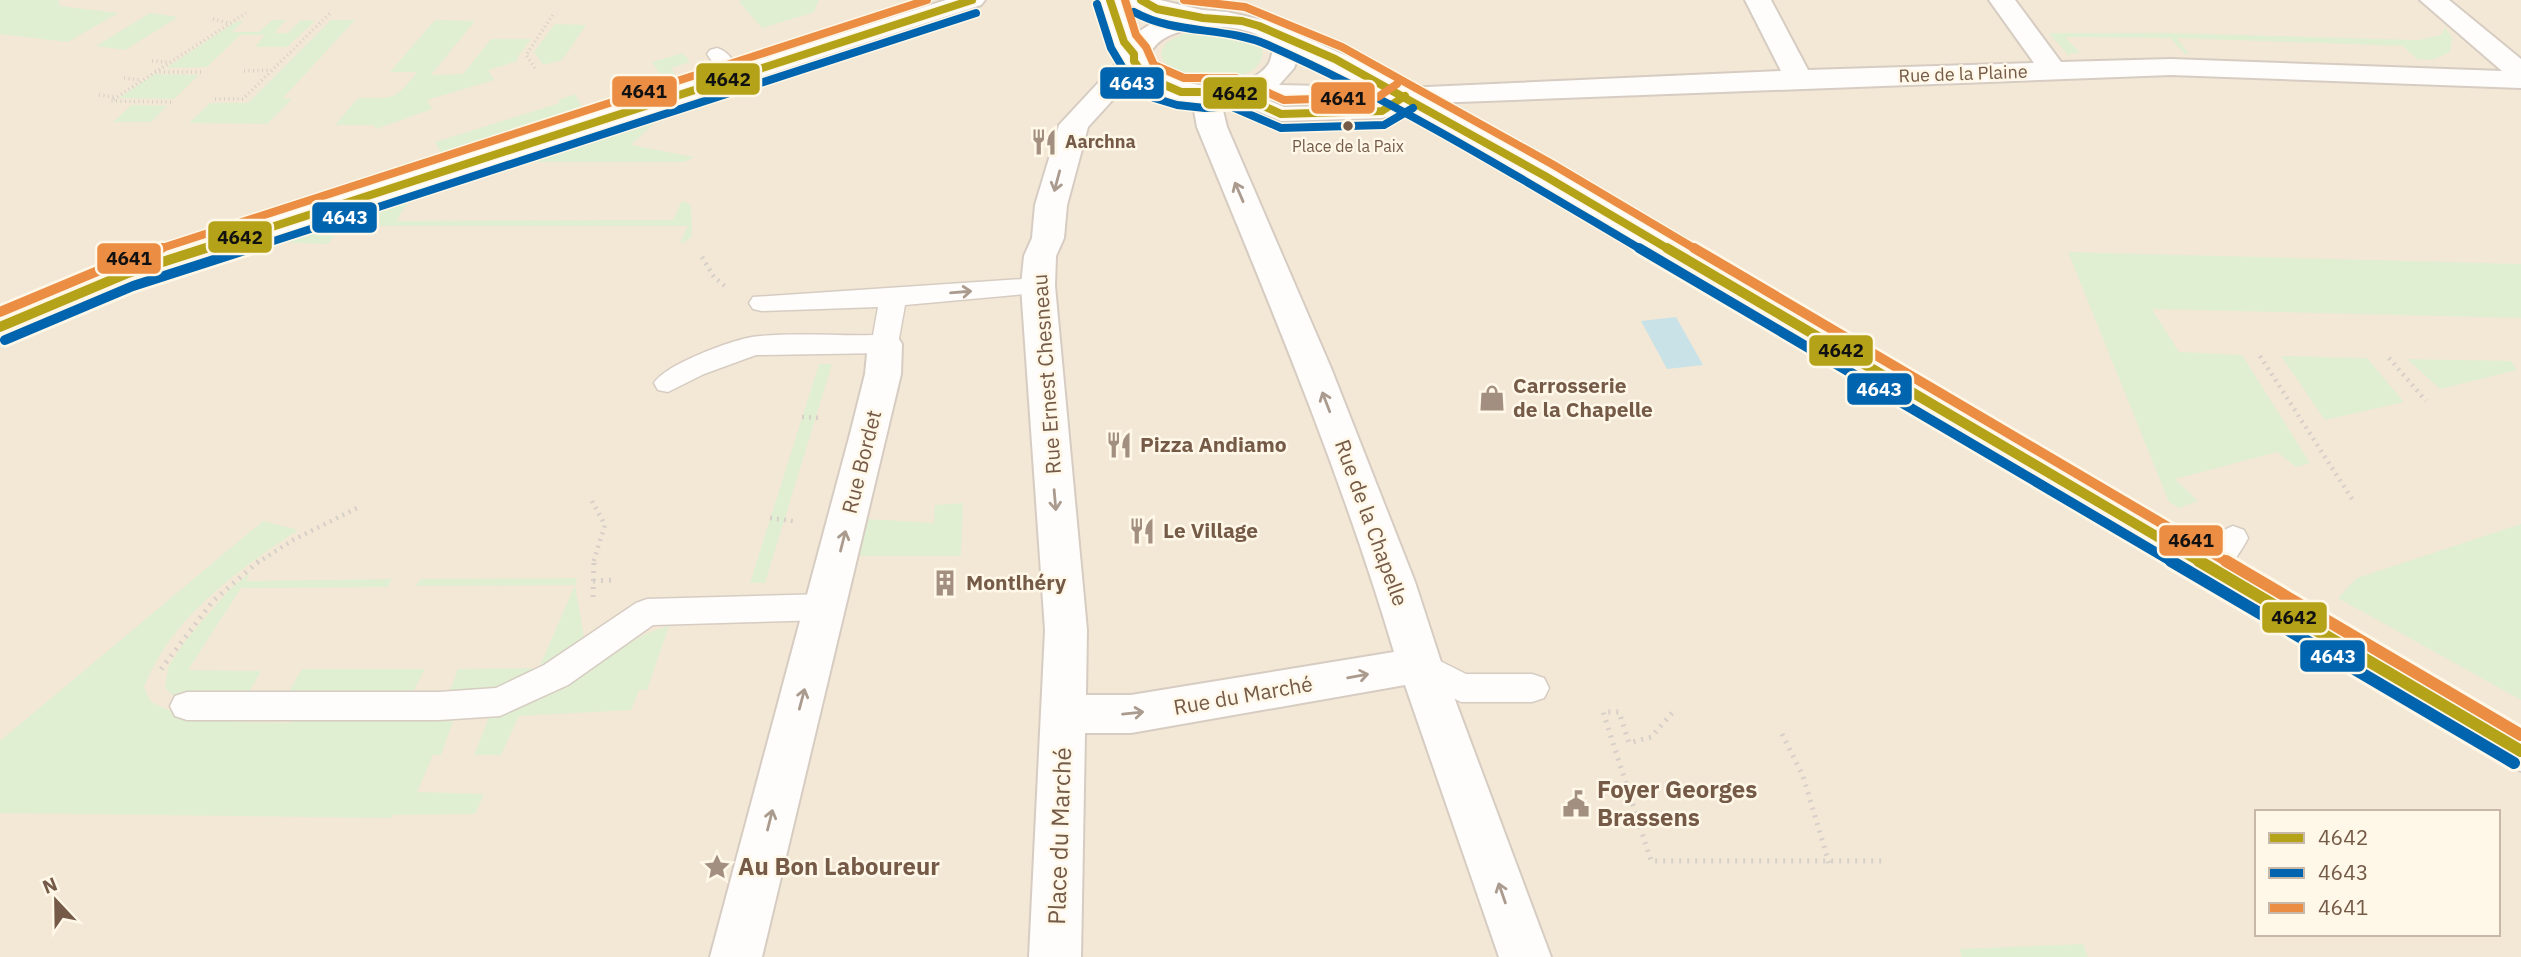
<svg xmlns="http://www.w3.org/2000/svg" width="2521" height="957" viewBox="0 0 2521 957" font-family="'IBM Plex Sans',sans-serif">
	<style>
		.residential { fill: #f3e8d6; fill-rule: evenodd }
		.green { fill: #e0eed1 }
		.water { fill: #c8e2e7 }
		.lines { fill: none; stroke-linecap: round; stroke-linejoin: round }
		.lane-casing { stroke: #d6ccc2; stroke-width: 3 }
		.street-casing { stroke: #d6ccc2; stroke-width: 4 }
		.secondary-casing { stroke: #d7cdc3; stroke-width: 4 }
		.path-far2 { stroke: #d7d0c9; stroke-width: 3.5; stroke-dasharray: 1 3.5; stroke-linecap: butt }
		.path-far1 { stroke: #d7d0c9; stroke-width: 4.5; stroke-dasharray: 2 5; stroke-linecap: butt }
		.path { stroke: #d7d0c9; stroke-width: 5; stroke-dasharray: 2 6; stroke-linecap: butt }
		.lane { fill: #fefdfb; fill-rule: evenodd }
		.street { fill: #fefdfb; fill-rule: evenodd }
		.secondary { fill: #fefdfb; fill-rule: evenodd }
		.bus-1-far2-casing { stroke: #fff7e7; stroke-width: 11 }
		.bus-1-far1-casing { stroke: #fff7e7; stroke-width: 15 }
		.bus-1-casing { stroke: #fff7e7; stroke-width: 18 }
		.bus-2-far2-casing { stroke: #fff7e7; stroke-width: 11 }
		.bus-2-far1-casing { stroke: #fff7e7; stroke-width: 15 }
		.bus-2-casing { stroke: #fff7e7; stroke-width: 18 }
		.bus-3-far2-casing { stroke: #fff7e7; stroke-width: 11 }
		.bus-3-far1-casing { stroke: #fff7e7; stroke-width: 15 }
		.bus-3-casing { stroke: #fff7e7; stroke-width: 18 }
		.bus-1-far2 { stroke: #b4a219; stroke-width: 8 }
		.bus-1-far1 { stroke: #b4a219; stroke-width: 10 }
		.bus-1 { stroke: #b4a219; stroke-width: 12 }
		.bus-2-far2 { stroke: #0065ae; stroke-width: 8 }
		.bus-2-far1 { stroke: #0065ae; stroke-width: 10 }
		.bus-2 { stroke: #0065ae; stroke-width: 12 }
		.bus-3-far2 { stroke: #eb8d43; stroke-width: 8 }
		.bus-3-far1 { stroke: #eb8d43; stroke-width: 10 }
		.bus-3 { stroke: #eb8d43; stroke-width: 12 }
		.oneway { stroke: #ab9b8f }
		.bus-dot { fill: #745a47; stroke: #fff7e7; stroke-width: 2.5 }
		.labels { text-anchor: middle; stroke-width: 5; stroke-linejoin: round; paint-order: stroke }
		.far-bus-label { font-size: 16px; fill: #745a47; stroke: #fff7e7 }
		.far-street-label { font-size: 18px; fill: #745a47; stroke: #fff7e7 }
		.far-poi-label { font-size: 18px; font-weight: bold; fill: #745a47; stroke: #fff7e7; text-anchor: start }
		.street-label { font-size: 21px; fill: #745a47; stroke: #fff7e7 }
		.poi-label { font-size: 21px; font-weight: bold; fill: #745a47; stroke: #fff7e7; text-anchor: start }
		.near-poi-label { font-size: 24px; font-weight: bold; fill: #745a47; stroke: #fff7e7; text-anchor: start }
		.near-street-label { font-size: 24px; fill: #745a47; stroke: #fff7e7 }
		.line-badge { stroke: #fff7e7; stroke-width: 2.5 }
		.badge-label { font-size: 19px; text-anchor: middle; font-weight: bold; fill: #fff }
		.pale-badge-label { font-size: 19px; text-anchor: middle; font-weight: bold; fill: #111 }
	</style>
	<rect width="100%" height="100%" fill="#f7f1e6"/>
	<path class="residential" d="M0,0H2521V957H0ZM2257,812H2498V934H2257Z"/>
	<g class="green">
		<polygon points="0,0 59,0 59,6 118,13 68,42 0,34"/>
		<polygon points="740,0 819,0 814,12 762,28 740,3"/>
		<polygon points="150,13 178,17 125,50 96,46"/>
		<polygon points="244,20 232,32 259,32 272,20 286,20 274,33 288,33 301,20 315,21 287,47 255,47 265,35 240,35 207,67 166,68 234,23"/>
		<polygon points="331,20 355,20 283,98 292,99 267,124 189,123 210,103 248,103"/>
		<path d="M435,20L475,21L431,75L463,74L491,39H531L517,58L518,61L488,70L494,80L427,100L432,109L376,129L374,125H335L358,98C393,98 395,101 417,72H390Z"/>
		<polygon points="555,24 586,25 562,60 543,65 534,52"/>
		<polygon points="2445,27 2452,38 2450,52 2432,60 2417,59 2403,46 2177,38 2189,54 2185,54 2170,38 2065,37 2080,53 2071,53 2069,56 2049,33 2167,33 2418,40 2441,35"/>
		<path d="M1202,29C1225,28 1250,29 1263,51C1262,65 1253,72 1239,76C1182,93 1118,46 1202,29Z"/>
		<polygon points="683,53 690,62 671,68 680,81 667,85 652,62"/>
		<polygon points="155,74 199,75 174,99 119,98"/>
		<polygon points="575,94 584,110 442,155 435,142 560,103 558,100"/>
		<polygon points="132,105 167,106 151,122 113,122"/>
		<polygon points="668,110 631,145 694,157 684,162 530,162 524,158"/>
		<polygon points="682,201 691,205 692,236 684,243 680,243 688,226 341,226 328,244 271,242 395,202 408,202 396,221 673,220"/>
		<polygon points="2068,252 2521,264 2521,318 2152,309 2179,352 2242,355 2310,463 2296,467 2277,452 2175,479 2198,501 2179,508 2169,502"/>
		<polygon points="2281,356 2367,358 2404,402 2325,420"/>
		<polygon points="2407,359 2511,361 2517,370 2440,389"/>
		<polygon points="819,364 832,364 765,583 750,583"/>
		<polygon points="963,503 961,556 858,556 868,519 934,523 935,505"/>
		<path d="M263,521L298,530C237,571 173,615 144,687L151,702L171,711L239,714L235,722L288,723L308,717L455,716L441,755H433L417,792L484,794L475,814L393,815L391,818L0,813V741Z"/>
		<polygon points="2521,524 2521,700 2338,598 2357,578"/>
		<polygon points="250,573 246,581 392,579 388,587 241,588 188,670 261,671 248,694 174,696 165,688 168,667 186,640 230,589"/>
		<polygon points="577,578 575,585 585,643 500,693 449,693 458,669 539,668 575,585 416,586 420,579"/>
		<path d="M669,626L647,690H639L631,710L519,716L501,755H474L489,717C523,703 556,688 588,670C618,654 635,634 669,626Z"/>
		<polygon points="302,669 425,669 412,694 287,695"/>
		<polygon points="2083,944 2088,957 1962,957 1959,949"/>
	</g>
	<polygon class="water" points="1676,317 1703,365 1667,369 1641,321"/>
	<g class="lines">
		<g class="lane-casing">
			<g id="lane">
				<path d="M717,48C729,51 737,66 744,76L741,81H725L707,54L710,50Z"/>
				<polygon points="1233,85 1284,107 1377,105 1405,89 1413,91 1416,96 1390,116 1382,118 1281,121 1225,97 1222,92 1225,87"/>
				<path d="M1038,278L1047,280L1051,286L1047,292L905,305L898,344L895,350L885,353L756,355L704,374L668,392L658,390L654,383C666,364 730,341 752,337C786,332 837,336 873,335L878,307L762,311L753,309L749,303L753,297Z"/>
				<path d="M2233,526L2244,530L2248,538C2242,550 2225,578 2209,578C2205,578 2202,576 2198,575L2193,566C2202,550 2216,532 2233,526Z"/>
				<polygon points="827,594 838,598 843,607 838,616 827,620 653,625 568,685 500,716 439,720 187,720 175,716 170,706 175,696 187,692 439,692 496,688 544,665 636,603 647,599"/>
				<polygon points="1420,651 1466,674 1532,674 1544,678 1549,688 1544,698 1532,702 1461,702 1408,675 1403,665 1408,655"/>
			</g>
		</g>
		<g class="street-casing">
			<g id="street">
				<polygon points="1745,0 1771,0 1808,70 2034,63 1989,0 2015,0 2061,62 2171,59 2502,71 2420,0 2449,0 2521,59 2521,88 2171,75 1405,104 1395,102 1391,96 1395,90 1405,88 1781,71"/>
				<path d="M1134,53L1144,55L1148,61L1088,127L1067,205L1064,238L1056,256L1055,286L1087,630L1086,695H1131L1394,652C1341,473 1268,300 1197,127L1191,94L1195,88L1205,86L1215,88L1219,94L1227,127L1331,368L1415,582L1442,665L1551,957H1499L1405,685L1131,733H1085L1081,957H1029L1045,630L1021,286L1024,256L1032,238L1035,205L1059,125L1124,55Z"/>
				<polygon points="885,333 897,336 902,344 901,374 762,957 710,957 850,434 865,374 868,344 873,336"/>
			</g>
		</g>
		<g class="secondary-casing">
			<g id="secondary">
				<polygon points="946,0 985,0 981,5 140,280 0,338 0,314 116,266"/>
				<path d="M1097,0H1123L1135,34L1154,22L1168,19C1153,16 1137,13 1128,0H1160L1202,10L1227,12L1267,21L1381,71L2521,728V771L2505,765L1534,182L1398,104L1235,99C1147,112 1122,77 1097,0ZM1203,26C1225,27 1263,27 1273,50C1271,56 1271,62 1267,66C1244,96 1164,91 1149,56C1158,34 1182,31 1203,26ZM1299,54L1368,87L1279,85L1294,68Z"/>
			</g>
		</g>
		<g class="path-far2">
			<polyline points="213,19 229,23"/>
			<polyline points="152,61 167,62"/>
			<polyline points="535,68 526,55 554,13"/>
			<polyline points="244,71 271,70"/>
			<polyline points="155,72 202,72"/>
			<polyline points="124,78 140,80"/>
			<polyline points="99,95 115,97"/>
			<polyline points="215,99 243,99 330,13"/>
			<polyline points="171,102 111,101 246,13"/>
		</g>
		<g class="path-far1">
			<polyline points="702,257 714,277 725,286"/>
			<polyline points="2260,356 2354,502"/>
			<polyline points="2389,358 2426,401"/>
			<polyline points="802,417 822,418"/>
			<polyline points="592,501 605,525 593,563"/>
			<polyline points="770,518 793,521"/>
			<polyline points="257,563 293,540 359,507"/>
		</g>
		<g class="path">
			<polyline points="593,581 616,580"/>
			<polyline points="593,597 594,561"/>
			<polyline points="161,669 213,601 259,561"/>
			<polyline points="1672,713 1651,737 1629,743 1619,712 1603,712 1651,861 1886,861"/>
			<polyline points="1782,734 1803,776 1829,863"/>
		</g>
		<use href="#lane" class="lane"/>
		<use href="#street" class="street"/>
		<use href="#secondary" class="secondary"/>
		<g class="bus-1-far2-casing">
			<g id="bus-1-far2">
				<polyline points="1110,0 1124,42 1134,54 1134,61 1144,76 1181,92 1233,92 1281,114 1382,111 1405,96"/>
				<polyline points="1141,0 1157,9 1203,18 1242,21 1259,26 1335,59 1545,176 1670,250"/>
				<polyline points="201,250 972,0"/>
			</g>
		</g>
		<g class="bus-1-far1-casing">
			<g id="bus-1-far1">
				<polyline points="1667,248 2202,563"/>
				<polyline points="0,327 128,273 206,248"/>
			</g>
		</g>
		<g class="bus-1-casing">
			<polyline id="bus-1" points="2199,561 2521,751"/>
		</g>
		<g class="bus-2-far2-casing">
			<g id="bus-2-far2">
				<polyline points="1097,4 1111,48 1133,85 1154,98 1177,105 1205,108 1230,106 1281,128 1384,125 1413,108"/>
				<path d="M1134,12C1175,35 1225,26 1268,45C1397,102 1520,178 1642,250"/>
				<polyline points="246,250 976,13"/>
			</g>
		</g>
		<g class="bus-2-far1-casing">
			<g id="bus-2-far1">
				<polyline points="1639,248 2174,563"/>
				<polyline points="5,340 133,286 251,248"/>
			</g>
		</g>
		<g class="bus-2-casing">
			<polyline id="bus-2" points="2171,561 2514,763"/>
		</g>
		<g class="bus-3-far2-casing">
			<g id="bus-3-far2">
				<polyline points="1125,0 1136,35 1146,47 1154,65 1184,78 1236,78 1284,100 1378,97 1397,84"/>
				<polyline points="1184,0 1245,7 1342,47 1552,164 1697,250"/>
				<polyline points="156,250 927,0"/>
			</g>
		</g>
		<g class="bus-3-far1-casing">
			<g id="bus-3-far1">
				<polyline points="1694,248 2229,563"/>
				<polyline points="0,312 124,260 162,248"/>
			</g>
		</g>
		<g class="bus-3-casing">
			<polyline id="bus-3" points="2226,561 2521,735"/>
		</g>
		<use href="#bus-1-far2" class="bus-1-far2"/>
		<use href="#bus-1-far1" class="bus-1-far1"/>
		<use href="#bus-1" class="bus-1"/>
		<use href="#bus-2-far2" class="bus-2-far2"/>
		<use href="#bus-2-far1" class="bus-2-far1"/>
		<use href="#bus-2" class="bus-2"/>
		<use href="#bus-3-far2" class="bus-3-far2"/>
		<use href="#bus-3-far1" class="bus-3-far1"/>
		<use href="#bus-3" class="bus-3"/>
	</g>
	<defs><path id="oneway-shaft" d="M-6 0H5M1.5-3L5.5 0L1.5 3" fill="none" stroke-width="1.6" stroke-linecap="round" stroke-linejoin="round" transform="scale(1.75)"/></defs>
	<g class="oneway">
		<use href="#oneway-shaft" transform="translate(1057 181) rotate(105)"/>
		<use href="#oneway-shaft" transform="translate(1239 192) rotate(-113)"/>
		<use href="#oneway-shaft" transform="translate(961 292) rotate(-5)"/>
		<use href="#oneway-shaft" transform="translate(1326 402) rotate(-111)"/>
		<use href="#oneway-shaft" transform="translate(1055 500) rotate(85)"/>
		<use href="#oneway-shaft" transform="translate(843 541) rotate(-76)"/>
		<use href="#oneway-shaft" transform="translate(1358 676) rotate(-10)"/>
		<use href="#oneway-shaft" transform="translate(802 699) rotate(-75)"/>
		<use href="#oneway-shaft" transform="translate(1133 713) rotate(-6)"/>
		<use href="#oneway-shaft" transform="translate(770 820) rotate(-76)"/>
		<use href="#oneway-shaft" transform="translate(1502 893) rotate(-109)"/>
	</g>
	<defs>
		<g id="restaurant-bare" transform="scale(2.1)"><path d="M-5-6h1v4h1v-4h1v4h1v-4h1v5L-1.5 .5V6h-2V.5L-5-1ZM5-6V6H3V1.5H1.5Q1.5-4 5-6Z" fill="#a28f7f" stroke="#fff7e7" stroke-width="2.5" paint-order="stroke"/></g>
		<g id="shop-bare" transform="scale(2.1)"><path d="M-5-2.5h2.3a2.7 3.5 0 0 1 5.4 0H5L5.5 6h-11ZM-1.5-2.5h3a1.5 2.3 0 0 0-3 0Z" fill="#a28f7f" stroke="#fff7e7" stroke-width="2.5" paint-order="stroke"/></g>
		<g id="building-bare" transform="scale(2.1)"><path d="M-4-6H4V6H1V3H-1V6H-4ZM-2.5-4.3h1.7v1.8h-1.7ZM.8-4.3h1.7v1.8H.8ZM-2.5-1h1.7V.8h-1.7ZM.8-1h1.7V.8H.8Z" fill="#a28f7f" stroke="#fff7e7" stroke-width="2.5" paint-order="stroke"/></g>
		<g id="civic-bare" transform="scale(2.1)"><path d="M-.6-6.5H3V-4.5H.6V-3L4-1V1h2V6H-6V1h2V-1L-.6-3ZM-1.2 2.5V6h2.4V2.5Z" fill="#a28f7f" stroke="#fff7e7" stroke-width="2.5" paint-order="stroke"/></g>
		<g id="sight-bare" transform="scale(2.1)"><path d="M0-6L1.8-2.2L6-1.7L2.9 1.2L3.7 5.4L0 3.3L-3.7 5.4L-2.9 1.2L-6-1.7L-1.8-2.2Z" fill="#a28f7f" stroke="#fff7e7" stroke-width="2.5" paint-order="stroke"/></g>
	</defs>
	<g fill-rule="evenodd">
		<use href="#restaurant-bare" x="1044" y="142"/>
		<use href="#shop-bare" x="1492" y="398"/>
		<use href="#restaurant-bare" x="1119" y="445"/>
		<use href="#restaurant-bare" x="1142" y="531"/>
		<use href="#building-bare" x="945" y="583"/>
		<use href="#civic-bare" x="1576" y="804"/>
		<use href="#sight-bare" x="717" y="867"/>
	</g>
	<circle class="bus-dot" cx="1348" cy="126" r="6"/>
	<g class="labels">
		<g class="far-bus-label">
			<text x="1348" y="152">Place de la Paix</text>
		</g>
		<g class="far-street-label">
			<text transform="translate(1963 74) rotate(-2)" y="6">Rue de la Plaine</text>
		</g>
		<g class="far-poi-label">
			<text x="1065" y="148">Aarchna</text>
		</g>
		<g class="street-label">
			<text transform="translate(1047 374) rotate(-94)" y="7">Rue Ernest Chesneau</text>
			<text transform="translate(862 462) rotate(-76)" y="7">Rue Bordet</text>
			<text transform="translate(1371 523) rotate(70)" y="7">Rue de la Chapelle</text>
			<text transform="translate(1243 696) rotate(-10)" y="7">Rue du Marché</text>
		</g>
		<g class="poi-label">
			<text x="1513" y="393">Carrosserie<tspan x="1513" dy="24">de la Chapelle</tspan></text>
			<text x="1140" y="452">Pizza Andiamo</text>
			<text x="1163" y="538">Le Village</text>
			<text x="966" y="590">Montlhéry</text>
		</g>
		<g class="near-poi-label">
			<text x="1597" y="798">Foyer Georges<tspan x="1597" dy="28">Brassens</tspan></text>
			<text x="738" y="875">Au Bon Laboureur</text>
		</g>
		<g class="near-street-label">
			<text transform="translate(1060 836) rotate(-88)" y="8">Place du Marché</text>
		</g>
	</g>
	<g class="line-badge">
		<rect x="695" y="62" width="66" height="34" rx="7" fill="#b4a219"/>
		<rect x="1099" y="66" width="66" height="34" rx="7" fill="#0065ae"/>
		<rect x="611" y="75" width="67" height="33" rx="7" fill="#eb8d43"/>
		<rect x="1202" y="76" width="66" height="34" rx="7" fill="#b4a219"/>
		<rect x="1310" y="81" width="66" height="34" rx="7" fill="#eb8d43"/>
		<rect x="311" y="201" width="67" height="33" rx="7" fill="#0065ae"/>
		<rect x="207" y="220" width="66" height="34" rx="7" fill="#b4a219"/>
		<rect x="96" y="242" width="66" height="33" rx="7" fill="#eb8d43"/>
		<rect x="1808" y="334" width="66" height="33" rx="7" fill="#b4a219"/>
		<rect x="1846" y="372" width="67" height="34" rx="7" fill="#0065ae"/>
		<rect x="2158" y="524" width="66" height="33" rx="7" fill="#eb8d43"/>
		<rect x="2261" y="601" width="67" height="33" rx="7" fill="#b4a219"/>
		<rect x="2299" y="639" width="67" height="34" rx="7" fill="#0065ae"/>
	</g>
	<g class="badge-label">
		<text x="1132" y="90">4643</text>
		<text x="345" y="224">4643</text>
		<text x="1879" y="396">4643</text>
		<text x="2333" y="663">4643</text>
	</g>
	<g class="pale-badge-label">
		<text x="728" y="86">4642</text>
		<text x="644" y="98">4641</text>
		<text x="1235" y="100">4642</text>
		<text x="1343" y="105">4641</text>
		<text x="240" y="244">4642</text>
		<text x="129" y="265">4641</text>
		<text x="1841" y="357">4642</text>
		<text x="2191" y="547">4641</text>
		<text x="2294" y="624">4642</text>
	</g>
	<rect x="2255" y="810" width="245" height="126" fill="#fff7e7" stroke="#c7b8a7" stroke-width="2"/>
	<rect x="2269" y="833" width="35" height="10" fill="#b4a219" stroke="#c7b8a7" stroke-width="2"/>
	<text x="2318" y="845" font-size="21" fill="#745a47">4642</text>
	<rect x="2269" y="868" width="35" height="10" fill="#0065ae" stroke="#c7b8a7" stroke-width="2"/>
	<text x="2318" y="880" font-size="21" fill="#745a47">4643</text>
	<rect x="2269" y="903" width="35" height="10" fill="#eb8d43" stroke="#c7b8a7" stroke-width="2"/>
	<text x="2318" y="915" font-size="21" fill="#745a47">4641</text>
	<g transform="translate(56 901) rotate(338)" stroke="#fff7e7" stroke-width="5" paint-order="stroke">
	<path d="M0-5L12 26L0 18L-12 26Z" fill="#745a47"/>
	<text y="-10" font-size="19" font-weight="bold" text-anchor="middle" fill="#745a47">N</text>
	</g>
</svg>
